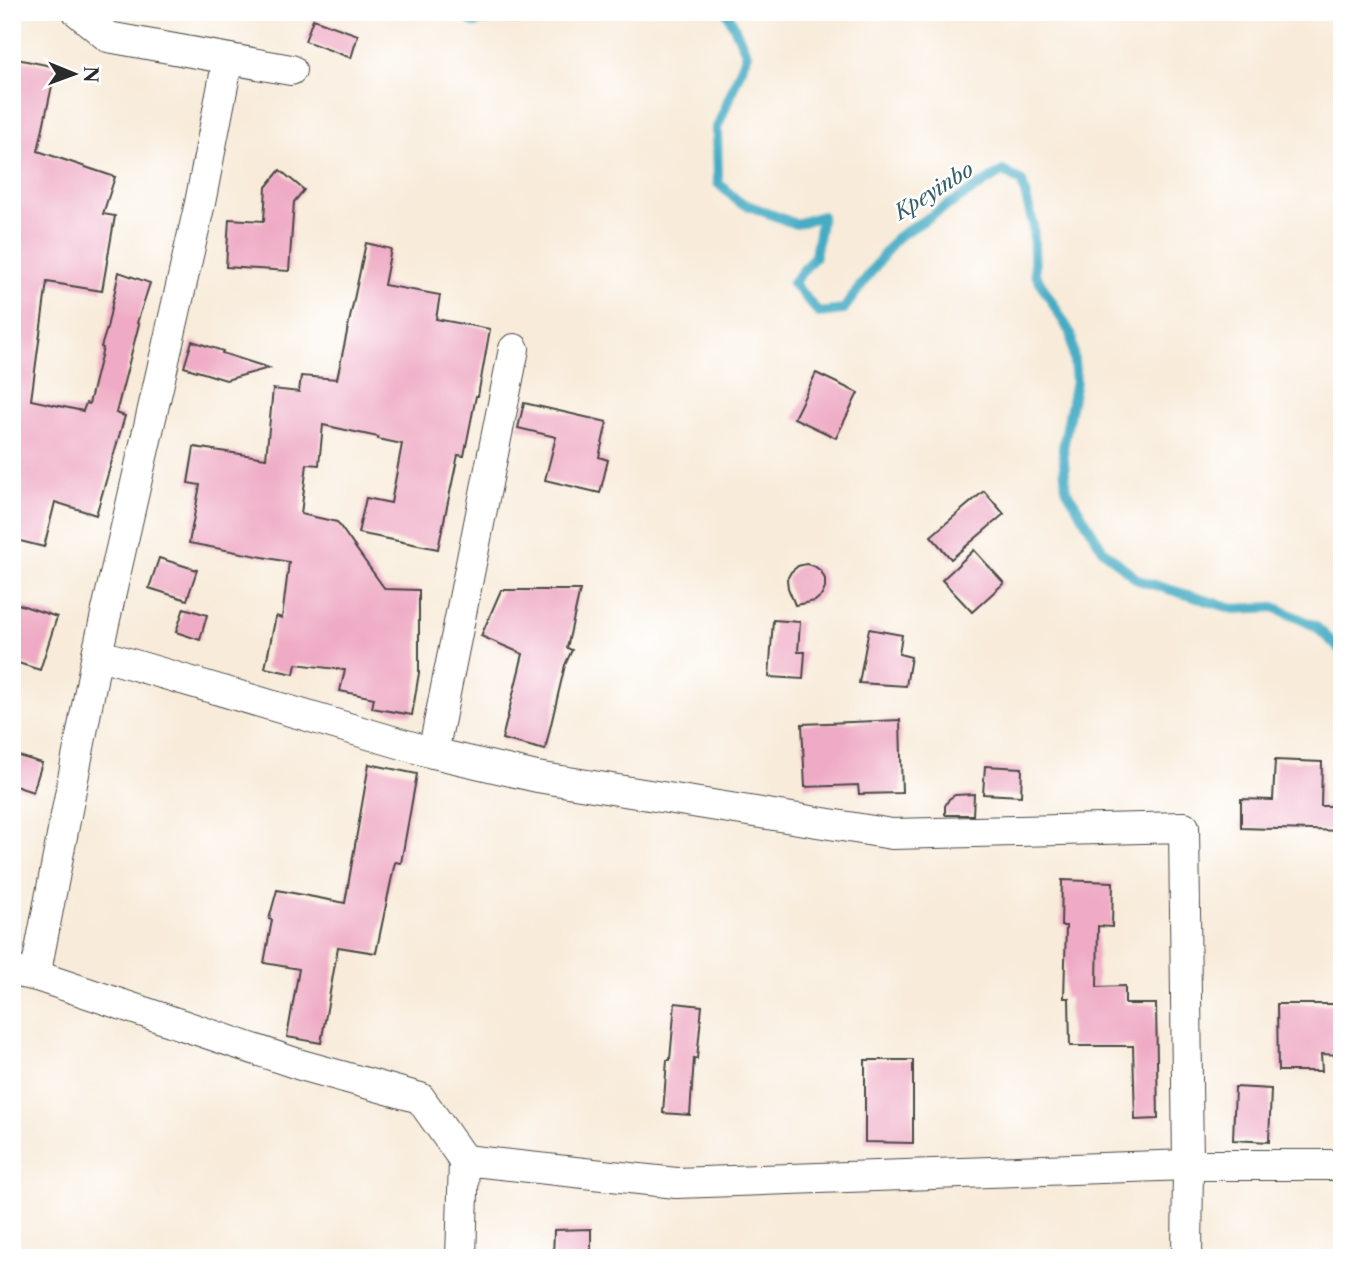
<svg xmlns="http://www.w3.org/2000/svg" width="1354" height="1270" viewBox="0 0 1354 1270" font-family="'Libre Caslon Text',serif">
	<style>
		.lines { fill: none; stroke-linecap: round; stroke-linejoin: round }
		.stream { stroke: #45acc4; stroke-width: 10 }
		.building { fill: #efabc5 }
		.minor-casing { stroke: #4a4845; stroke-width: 32 }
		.minor { stroke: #fff; stroke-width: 30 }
		.labels { text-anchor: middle; stroke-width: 5; stroke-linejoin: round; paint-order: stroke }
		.water-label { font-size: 21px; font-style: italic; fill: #355f68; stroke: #fff }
	</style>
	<rect width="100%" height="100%" fill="#fff"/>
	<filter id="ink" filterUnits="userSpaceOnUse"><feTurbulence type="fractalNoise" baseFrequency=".0143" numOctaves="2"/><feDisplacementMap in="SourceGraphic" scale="14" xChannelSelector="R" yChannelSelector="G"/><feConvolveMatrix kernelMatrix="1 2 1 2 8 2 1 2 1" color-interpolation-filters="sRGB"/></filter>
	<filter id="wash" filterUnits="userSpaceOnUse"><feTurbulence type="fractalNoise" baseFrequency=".00686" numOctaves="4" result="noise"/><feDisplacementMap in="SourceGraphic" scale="28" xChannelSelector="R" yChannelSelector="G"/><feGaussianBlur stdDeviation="1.57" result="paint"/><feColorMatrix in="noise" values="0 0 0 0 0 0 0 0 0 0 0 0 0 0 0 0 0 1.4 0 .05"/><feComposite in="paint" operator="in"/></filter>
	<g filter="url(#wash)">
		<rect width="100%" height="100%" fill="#f8ebd9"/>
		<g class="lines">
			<g class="stream">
				<polyline points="458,12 475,23 493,12"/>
				<polyline points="727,12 747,54 717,128 718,183 739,202 796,224 822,216 815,256 793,283 819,313 843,310 896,238 1003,171 1022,182 1033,224 1035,274 1071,334 1076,381 1063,448 1066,489 1103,550 1138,580 1234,609 1274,607 1315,626 1342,651"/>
			</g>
		</g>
		<g id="blocks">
			<g class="building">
				<polygon points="313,19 358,35 351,58 305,41"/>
				<polygon points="12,58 56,67 38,151 115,177 103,214 115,216 102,291 47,282 31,400 83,411 86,403 89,404 103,348 101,347 107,328 119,272 150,283 137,323 139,324 116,413 125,416 96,515 55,502 44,547 12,539"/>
				<polygon points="280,170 304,190 294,202 289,271 226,267 229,219 264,221 266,187"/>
				<polygon points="366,243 391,249 384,285 440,295 436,319 490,329 478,396 476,396 464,456 458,455 438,549 358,533 366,498 391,503 402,444 378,439 378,437 323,425 319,465 307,464 301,514 337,522 385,589 419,590 419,673 412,715 372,708 374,698 340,691 345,670 296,664 294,674 265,668 276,616 282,618 289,562 189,543 200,485 188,483 194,447 266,458 273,389 299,392 301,376 337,379"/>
				<polygon points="192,341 223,351 222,353 269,368 226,380 184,367"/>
				<polygon points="816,373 858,393 836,438 794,418"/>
				<polygon points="524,403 607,422 599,457 608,460 600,493 545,480 556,437 518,428"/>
				<polygon points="984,491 1004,514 951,559 931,536"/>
				<polygon points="974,550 1004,583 972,612 942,580"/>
				<polygon points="159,558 197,570 187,600 149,588"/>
				<polygon points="806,564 814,566 821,571 825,579 825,588 822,595 815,601 795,605 788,588 787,579 791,572 798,566"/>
				<polygon points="501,590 580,590 567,648 572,650 565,665 545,750 502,739 523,654 481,636"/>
				<polygon points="12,602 57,617 40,670 12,661"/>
				<polygon points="184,608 207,615 200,640 176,632"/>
				<polygon points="773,620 800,622 798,652 805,652 803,679 769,677"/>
				<polygon points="869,629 902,635 899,654 911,657 906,686 859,683"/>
				<polygon points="900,720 902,793 859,794 858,785 805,787 802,724"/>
				<polygon points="12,754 42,763 33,792 12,785"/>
				<polygon points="1275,760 1322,762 1321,806 1342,806 1342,831 1241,828 1241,799 1273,800"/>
				<polygon points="369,764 417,774 401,863 395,862 376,953 338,947 321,1043 287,1037 299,969 264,963 272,920 269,919 277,890 345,903"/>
				<polygon points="985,766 1022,768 1021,796 983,794"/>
				<polygon points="974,794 973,815 946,815 945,814 945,806 949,799 955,795"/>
				<polygon points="1062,880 1113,882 1112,927 1098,926 1097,987 1125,986 1125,1004 1156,1004 1158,1119 1135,1120 1133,1046 1070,1046 1069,998 1064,998 1066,926 1061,926"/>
				<polygon points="675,1003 702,1006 697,1059 694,1058 690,1115 663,1113 667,1060 670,1060"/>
				<polygon points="1277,1004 1342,1004 1342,1055 1321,1054 1322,1071 1278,1071"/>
				<polygon points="865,1060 913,1060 913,1143 865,1142"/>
				<polygon points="1235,1087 1271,1089 1269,1142 1233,1140"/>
				<polygon points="591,1229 591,1258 553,1258 554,1230"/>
			</g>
		</g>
	</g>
	<g filter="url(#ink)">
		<use href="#blocks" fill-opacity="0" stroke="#4a4845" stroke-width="2"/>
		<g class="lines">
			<g class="minor-casing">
				<g id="minor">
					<polyline points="78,12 108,37 291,70"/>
					<polyline points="97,654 433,753 537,777 892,834 1184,827 1188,1165 1187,1258"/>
					<polyline points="433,753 514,349"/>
					<polyline points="12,971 37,976 301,1065 420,1098 464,1160 461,1258"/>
					<polyline points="37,976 38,961 97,654 200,203 228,59"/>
					<polyline points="464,1160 676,1183 1188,1165 1342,1165"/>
				</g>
			</g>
			<use href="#minor" class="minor"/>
		</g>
	</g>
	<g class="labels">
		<g class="water-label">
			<text transform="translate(934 191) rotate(-32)" y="7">Kpeyinbo</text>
		</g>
	</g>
	<rect width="1354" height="1270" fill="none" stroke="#fff" stroke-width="42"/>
	<g transform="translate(74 74) rotate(91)" stroke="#ffffff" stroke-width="5" paint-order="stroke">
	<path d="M0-5L12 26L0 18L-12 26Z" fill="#2b2b2b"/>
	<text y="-10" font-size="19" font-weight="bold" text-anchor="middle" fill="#2b2b2b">N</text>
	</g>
</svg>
